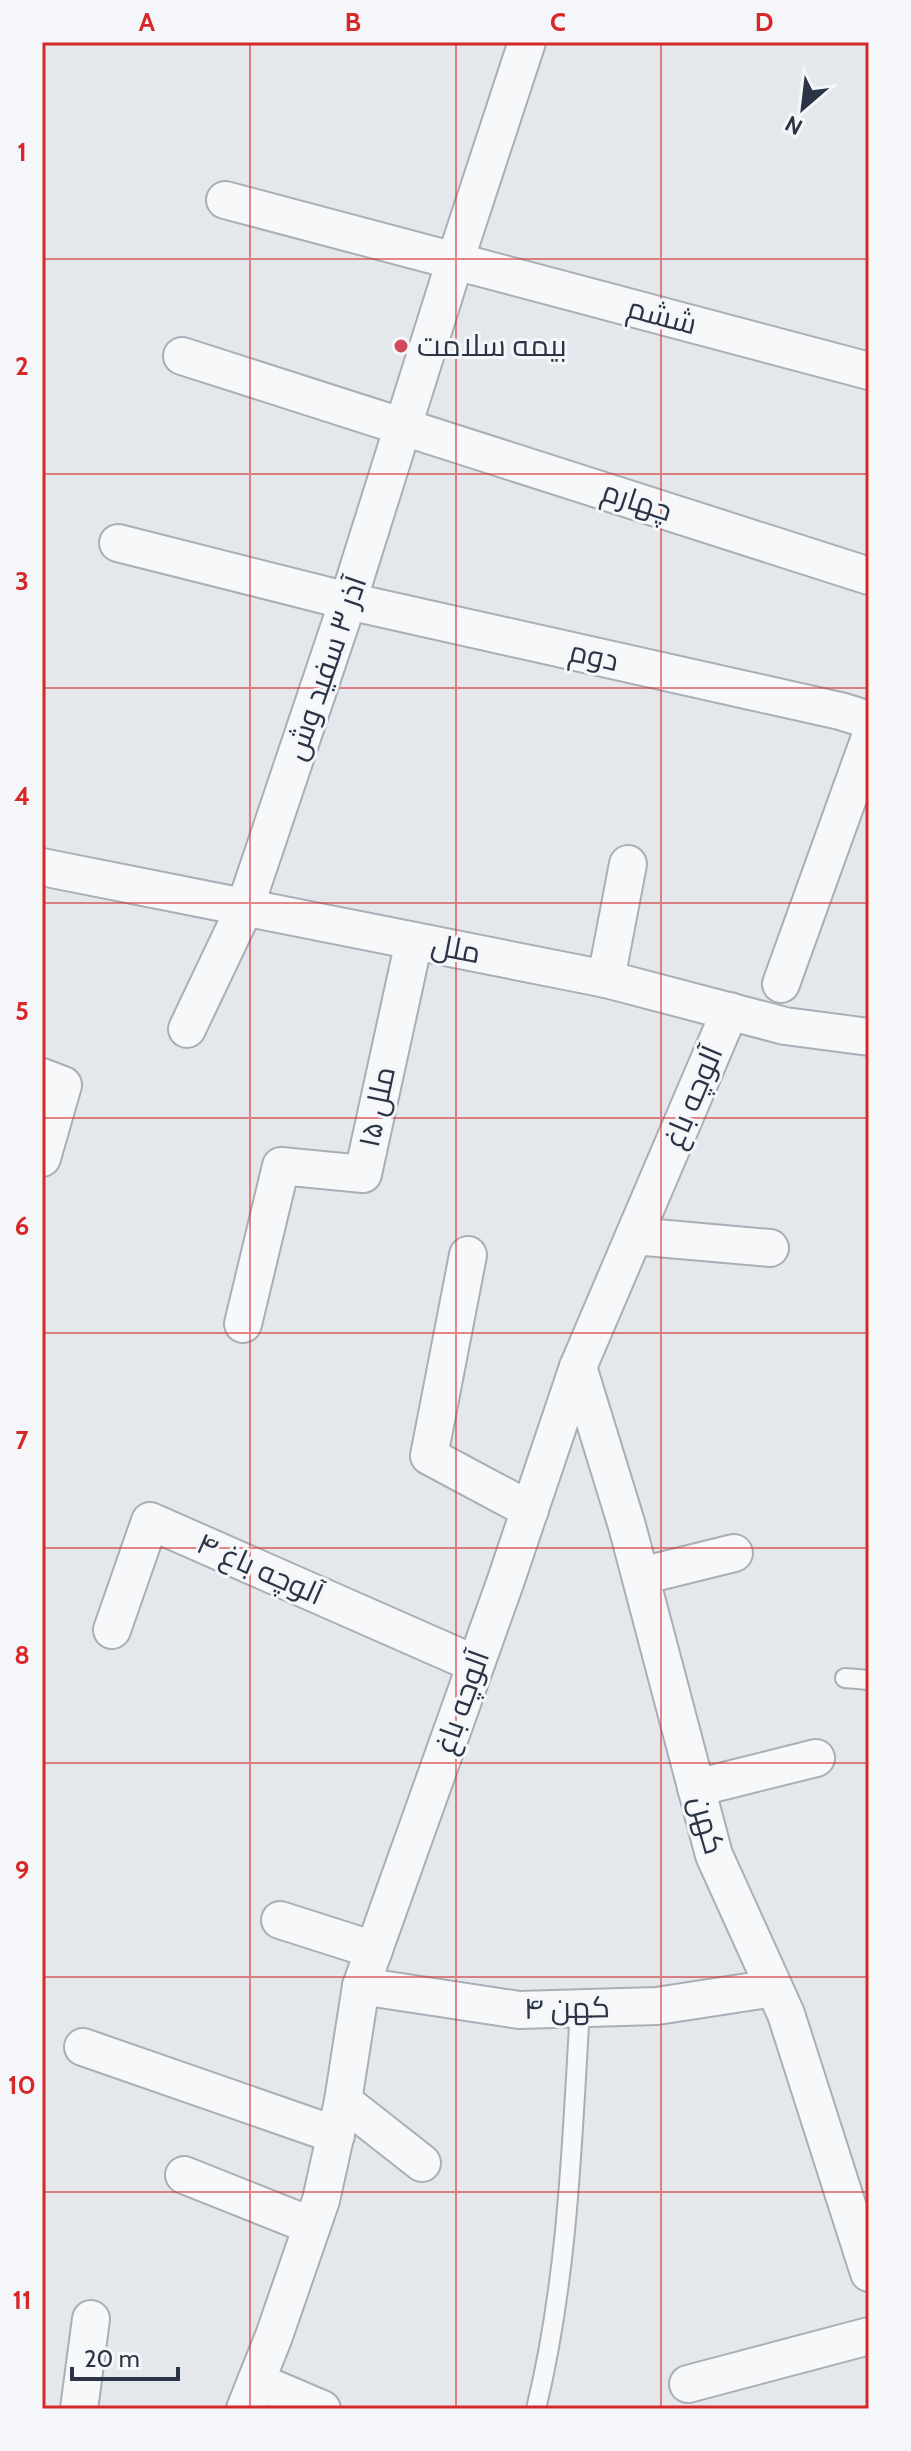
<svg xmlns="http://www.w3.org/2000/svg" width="911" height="2451" viewBox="0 0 911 2451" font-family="Cabin,Cairo,sans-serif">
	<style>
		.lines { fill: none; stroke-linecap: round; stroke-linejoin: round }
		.service-casing { stroke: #a9aeb7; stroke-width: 22 }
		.minor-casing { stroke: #a9aeb7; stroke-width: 40 }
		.service { stroke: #f7f8fa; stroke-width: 18 }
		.minor { stroke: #f7f8fa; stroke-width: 36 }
		.grid { fill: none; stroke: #d62828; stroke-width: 2; stroke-opacity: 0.55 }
		.poi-dot { fill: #d1495b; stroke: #f4f6f9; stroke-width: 3 }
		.labels { text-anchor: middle; stroke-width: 6; stroke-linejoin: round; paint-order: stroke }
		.street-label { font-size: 30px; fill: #2b3445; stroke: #f4f6f9 }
		.poi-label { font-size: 30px; fill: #2b3445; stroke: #f4f6f9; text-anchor: start }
		.neatline { fill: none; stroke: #d62828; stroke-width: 3 }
		.grid-label { font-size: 26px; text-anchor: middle; font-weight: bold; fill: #d62828 }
	</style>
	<rect width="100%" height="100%" fill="#e4e7ec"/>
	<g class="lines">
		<g class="service-casing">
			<g id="service">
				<polyline points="845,1678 869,1680"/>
				<path d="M536,2409C568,2278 572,2142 580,2008"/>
			</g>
		</g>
		<g class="minor-casing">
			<g id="minor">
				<polyline points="225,200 869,371"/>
				<polyline points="182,356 869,576"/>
				<polyline points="118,543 348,601 840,711 863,718 869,725"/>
				<polyline points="42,867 606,979 785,1026 869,1037"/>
				<polyline points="606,979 628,864"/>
				<polyline points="781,984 869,740"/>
				<polyline points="187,1029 245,907 348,601 455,261 527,42"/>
				<polyline points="42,1077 63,1085 42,1158"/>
				<polyline points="634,1236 770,1248"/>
				<polyline points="468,1255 429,1456 530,1510"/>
				<polyline points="243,1324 281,1166 363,1174 414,941"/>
				<polyline points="578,1367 627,1526 714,1855 786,2014 869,2273"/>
				<polyline points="641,1576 734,1553"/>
				<polyline points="112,1630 150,1521 475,1664"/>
				<polyline points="696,1788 816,1758"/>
				<polyline points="280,1920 374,1950"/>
				<polyline points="361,1986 519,2010 657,2006 774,1988"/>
				<polyline points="83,2047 336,2135"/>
				<polyline points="343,2101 422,2163"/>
				<polyline points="184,2175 312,2226"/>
				<polyline points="256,2381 322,2409"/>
				<polyline points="688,2384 869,2336"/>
				<polyline points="79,2409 91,2319"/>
				<polyline points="245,2409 274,2336 321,2200 343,2101 361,1986 506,1580 578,1367 730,1011"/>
			</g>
		</g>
		<use href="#service" class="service"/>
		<use href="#minor" class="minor"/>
	</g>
	<path class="grid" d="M250,42V2409M456,42V2409M661,42V2409M42,259H869M42,474H869M42,688H869M42,903H869M42,1118H869M42,1333H869M42,1548H869M42,1763H869M42,1977H869M42,2192H869"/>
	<circle class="poi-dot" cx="401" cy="346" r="8"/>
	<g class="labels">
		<g class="street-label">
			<text transform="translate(662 316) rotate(15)" y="10">ششم</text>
			<text transform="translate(637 501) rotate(18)" y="10">چهارم</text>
			<text transform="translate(594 656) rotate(13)" y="10">دوم</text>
			<text transform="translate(326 668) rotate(-71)" y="10">آذر ۳ سفید وش</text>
			<text transform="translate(456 949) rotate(11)" y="10">ملل</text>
			<text transform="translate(693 1097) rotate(-67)" y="10">آلوچه باغ</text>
			<text transform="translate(377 1107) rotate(-78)" y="10">ملل ۱۵</text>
			<text transform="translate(260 1569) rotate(24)" y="10">۴ آلوچه باغ</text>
			<text transform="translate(462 1702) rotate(-70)" y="10">آلوچه باغ</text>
			<text transform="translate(707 1825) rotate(74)" y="10">کهن</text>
			<text transform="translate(567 2008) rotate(-1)" y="10">۴ کهن</text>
		</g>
		<g class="poi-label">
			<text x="417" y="356">بیمه سلامت</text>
		</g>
	</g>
	<rect width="911" height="2451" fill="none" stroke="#f4f6f9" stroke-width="88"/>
	<g transform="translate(803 108) rotate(208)" stroke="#f4f6f9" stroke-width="6" paint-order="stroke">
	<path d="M0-6L14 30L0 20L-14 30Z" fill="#2b3445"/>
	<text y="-12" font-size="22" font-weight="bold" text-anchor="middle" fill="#2b3445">N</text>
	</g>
	<path d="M72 2367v12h106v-12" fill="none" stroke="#2b3445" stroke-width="4"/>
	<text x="84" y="2367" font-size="24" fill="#2b3445" stroke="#f4f6f9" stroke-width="6" paint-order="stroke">20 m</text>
	<rect x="44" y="44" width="823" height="2363" class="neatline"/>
	<g class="grid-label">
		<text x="147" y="31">A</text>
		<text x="353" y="31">B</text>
		<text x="558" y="31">C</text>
		<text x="764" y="31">D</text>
		<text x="22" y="161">1</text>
		<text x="22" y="375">2</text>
		<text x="22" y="590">3</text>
		<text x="22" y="805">4</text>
		<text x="22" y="1020">5</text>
		<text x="22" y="1235">6</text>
		<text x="22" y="1449">7</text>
		<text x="22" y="1664">8</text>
		<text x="22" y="1879">9</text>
		<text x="22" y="2094">10</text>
		<text x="22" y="2309">11</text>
	</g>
</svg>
